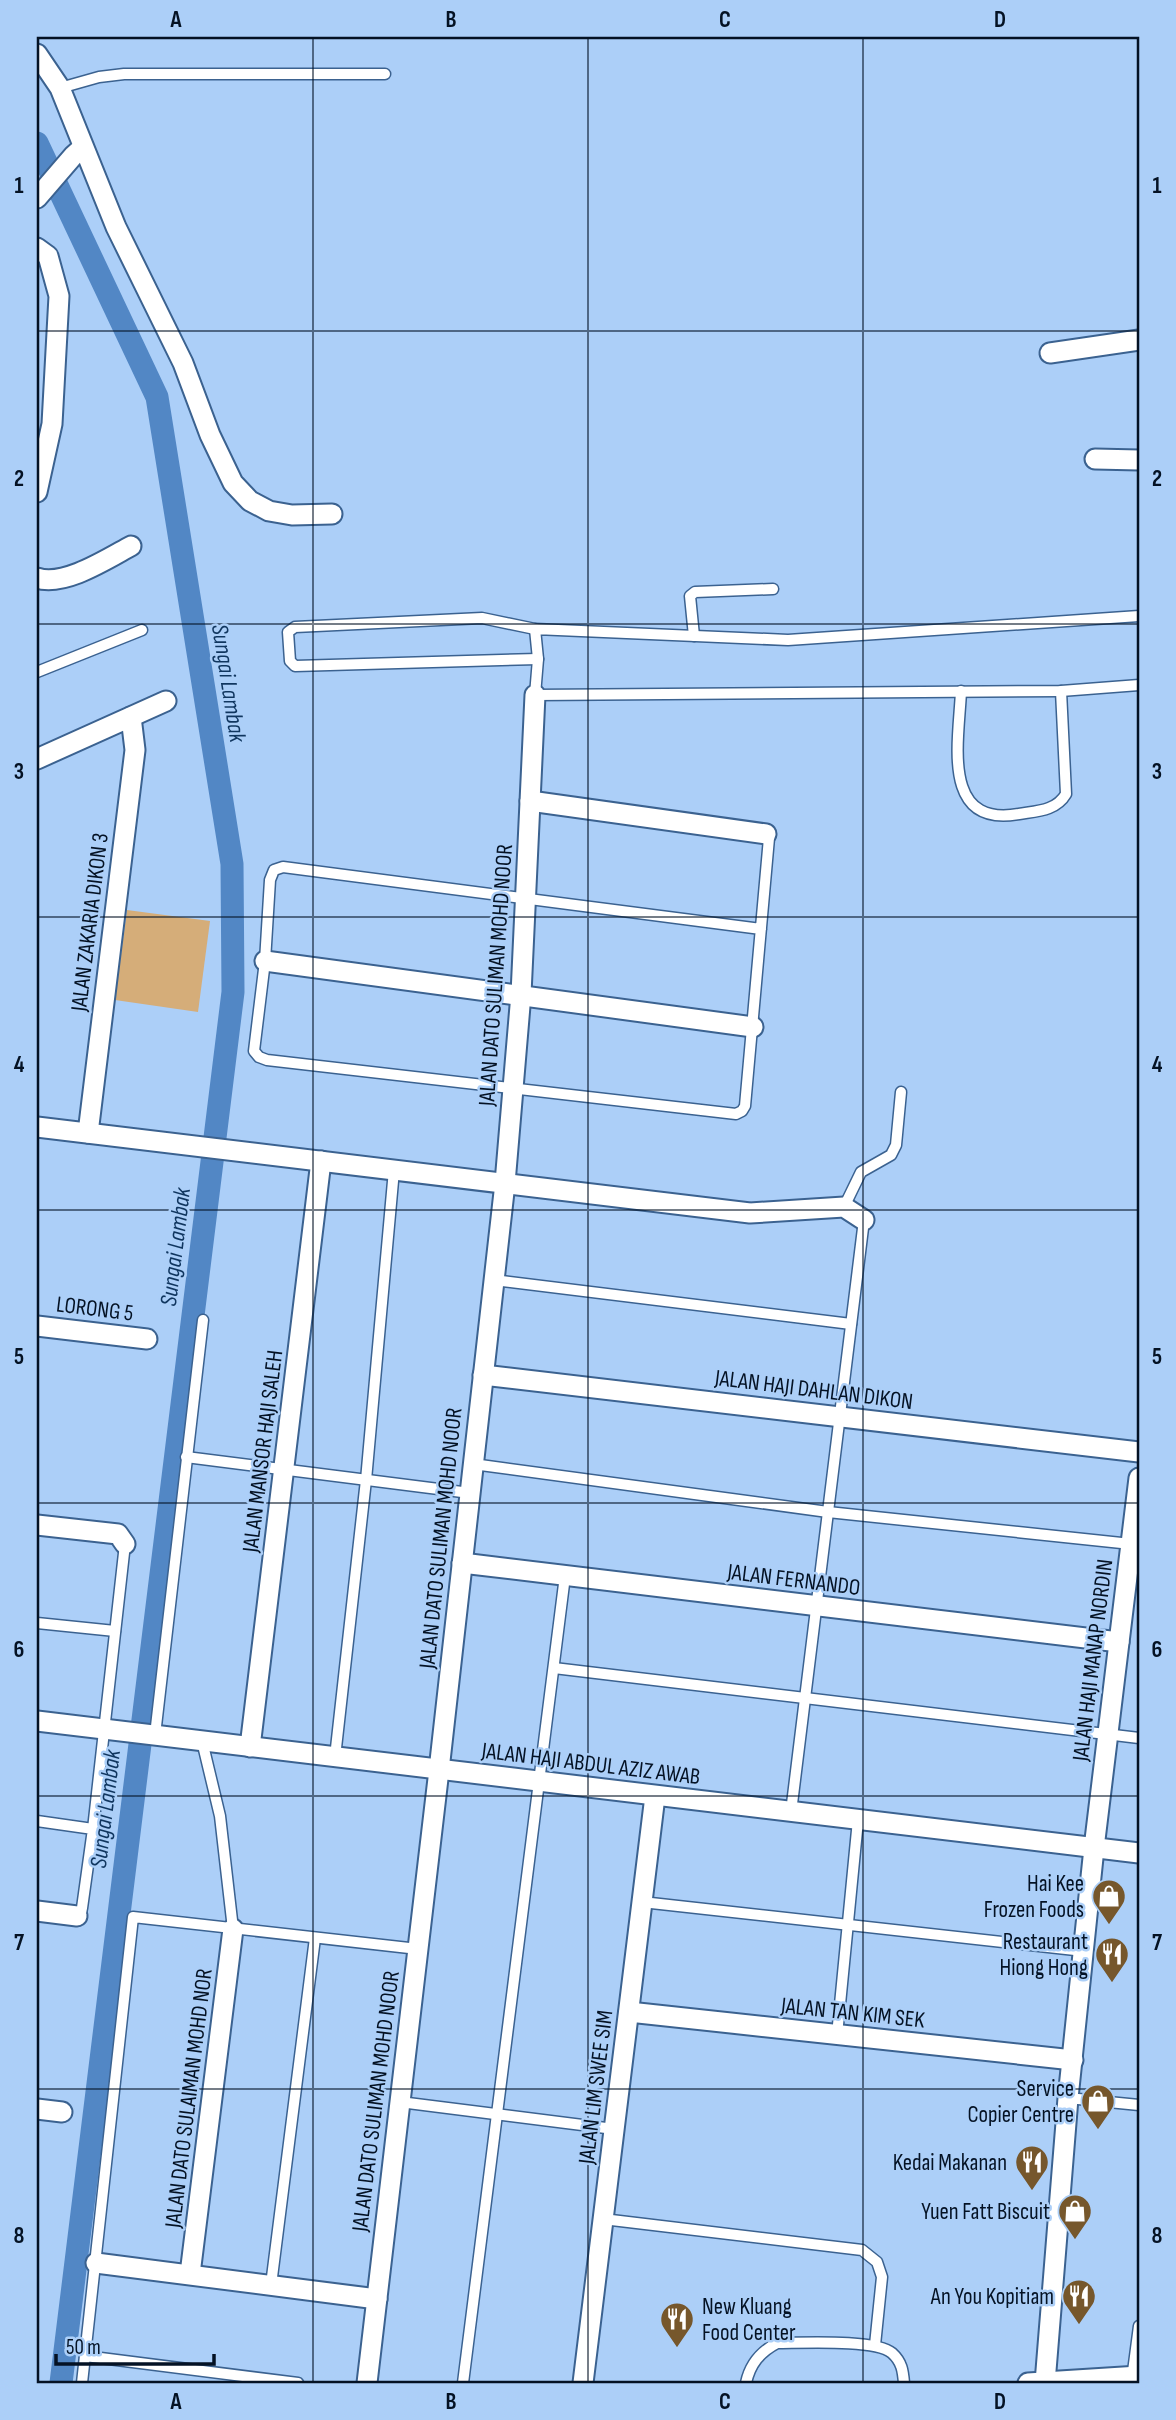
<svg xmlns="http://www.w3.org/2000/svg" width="1176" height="2420" viewBox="0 0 1176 2420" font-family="'Sofia Sans Condensed',sans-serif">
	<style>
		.green { fill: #d5ad79 }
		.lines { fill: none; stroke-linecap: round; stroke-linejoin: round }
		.canal { stroke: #5287c5; stroke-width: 23 }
		.lane-casing { stroke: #3b6290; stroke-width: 13 }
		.street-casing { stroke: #3b6290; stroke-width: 23 }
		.lane { stroke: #fff; stroke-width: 10 }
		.street { stroke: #fff; stroke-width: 19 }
		.grid { fill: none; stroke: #041224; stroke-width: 2; stroke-opacity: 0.55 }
		.labels { text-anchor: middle; stroke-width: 5; stroke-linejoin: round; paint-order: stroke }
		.street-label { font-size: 23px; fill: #041224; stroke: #accff8 }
		.poi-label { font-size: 23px; fill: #041224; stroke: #accff8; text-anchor: end }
		.water-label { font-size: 24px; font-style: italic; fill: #10365f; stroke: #accff8 }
		.neatline { fill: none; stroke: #041224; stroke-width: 2.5 }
		.grid-label { font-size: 23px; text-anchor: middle; font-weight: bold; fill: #041224 }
	</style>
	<rect width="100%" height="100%" fill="#accff8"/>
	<polygon class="green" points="127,910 210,921 198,1012 115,1000"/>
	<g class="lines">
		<polyline class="canal" points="37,143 157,397 232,864 233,992 61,2383"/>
		<g class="lane-casing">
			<g id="lane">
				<polyline points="60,88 99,77 124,74 385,74"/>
				<polyline points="1139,616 788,640 535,629 538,659 535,695 1061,691 1139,685"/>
				<polyline points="535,629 482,618 295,627 288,632 290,661 295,666 538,659"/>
				<polyline points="694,636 690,596 695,592 773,589"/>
				<polyline points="37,672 142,630"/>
				<path d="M961,691C959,740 940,828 1019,814C1037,811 1056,811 1066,794L1061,691"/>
				<polyline points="761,929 283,867 274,870 270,880 265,961 254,1051 259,1057 267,1060 736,1114 742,1111 745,1106 769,838 766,834"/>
				<polyline points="844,1207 861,1172 891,1155 896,1145 901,1092"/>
				<polyline points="494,1280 851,1324"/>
				<polyline points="186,1457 470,1493"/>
				<polyline points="473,1464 828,1512 1131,1544"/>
				<polyline points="37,1623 115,1631"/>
				<polyline points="554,1668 1139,1738"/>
				<polyline points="155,1735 203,1320"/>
				<polyline points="202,1741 220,1816 233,1929"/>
				<polyline points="335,1757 366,1480 394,1170"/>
				<polyline points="791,1812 864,1220"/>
				<polyline points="37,1821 93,1829 82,1908 81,1913 77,1916"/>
				<polyline points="93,1829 125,1544"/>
				<polyline points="642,1902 1084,1951"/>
				<polyline points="837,2035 858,1820"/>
				<polyline points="1068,2098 1139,2105"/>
				<polyline points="400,2102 614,2129"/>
				<polyline points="603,2219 862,2250 877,2262 882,2277 875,2345"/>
				<polyline points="271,2285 315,1938"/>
				<polyline points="85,2356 298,2383"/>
				<polyline points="1132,2379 1139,2326"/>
				<polyline points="82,2383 133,1917 418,1949"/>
				<polyline points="463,2383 565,1576"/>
				<path d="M746,2383C750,2364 760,2352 777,2343C802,2343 876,2339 892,2353C902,2362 903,2371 904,2383"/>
			</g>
		</g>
		<g class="street-casing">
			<g id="street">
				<polyline points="37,54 60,88 116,227 183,363 210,435 233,483 250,501 269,511 292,515 332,514"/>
				<polyline points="37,198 74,155 83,147"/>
				<polyline points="37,248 48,256 59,296 52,424 37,492"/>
				<polyline points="1050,353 1139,340"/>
				<polyline points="1095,459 1139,460"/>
				<path d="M37,578C64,587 107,559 131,546"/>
				<polyline points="37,759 166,701"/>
				<polyline points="530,801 766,834"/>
				<polyline points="265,961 753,1027"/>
				<polyline points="37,1127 750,1213 844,1207 864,1220"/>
				<polyline points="88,1133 135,750 131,717"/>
				<polyline points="37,1326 147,1339"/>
				<polyline points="483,1375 1139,1452"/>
				<polyline points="37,1525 118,1534 125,1544"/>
				<polyline points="462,1563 1119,1642"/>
				<polyline points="37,1721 1139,1853"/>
				<polyline points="250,1747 321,1161"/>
				<polyline points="37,1911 77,1916"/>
				<polyline points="629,2012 1073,2060"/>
				<polyline points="37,2109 62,2112"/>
				<polyline points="96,2263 377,2299"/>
				<polyline points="190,2274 233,1929"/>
				<polyline points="367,2383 439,1770 505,1183 521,994 535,695"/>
				<polyline points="583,2383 655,1796"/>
				<polyline points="1028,2383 1139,2376"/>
				<polyline points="1045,2383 1068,2098 1094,1848 1139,1478"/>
			</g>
		</g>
		<use href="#lane" class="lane"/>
		<use href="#street" class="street"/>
	</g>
	<path class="grid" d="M313,37V2383M588,37V2383M863,37V2383M37,331H1139M37,624H1139M37,917H1139M37,1210H1139M37,1503H1139M37,1796H1139M37,2089H1139"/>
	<defs>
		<g id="shop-pin" transform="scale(1.75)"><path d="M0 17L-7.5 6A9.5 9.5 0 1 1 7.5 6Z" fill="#76572c" stroke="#accff8"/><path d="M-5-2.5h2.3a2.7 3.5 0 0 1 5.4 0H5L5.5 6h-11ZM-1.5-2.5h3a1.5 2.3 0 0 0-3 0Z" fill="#fff"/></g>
		<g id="restaurant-pin" transform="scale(1.75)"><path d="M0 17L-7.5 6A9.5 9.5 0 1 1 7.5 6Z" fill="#76572c" stroke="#accff8"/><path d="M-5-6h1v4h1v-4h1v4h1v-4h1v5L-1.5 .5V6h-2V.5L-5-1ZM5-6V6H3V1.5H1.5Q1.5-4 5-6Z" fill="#fff"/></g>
	</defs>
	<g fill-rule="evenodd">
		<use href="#shop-pin" x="1109" y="1896"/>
		<use href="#restaurant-pin" x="1112" y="1954"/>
		<use href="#shop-pin" x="1098" y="2101"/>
		<use href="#restaurant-pin" x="1032" y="2162"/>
		<use href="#shop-pin" x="1075" y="2211"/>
		<use href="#restaurant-pin" x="1079" y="2296"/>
		<use href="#restaurant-pin" x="677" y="2319"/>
	</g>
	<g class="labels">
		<g class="street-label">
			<text transform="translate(89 922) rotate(-83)" y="8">JALAN ZAKARIA DIKON 3</text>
			<text transform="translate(495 975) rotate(-86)" y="8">JALAN DATO SULIMAN MOHD NOOR</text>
			<text transform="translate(95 1308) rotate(7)" y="8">LORONG 5</text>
			<text transform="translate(814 1389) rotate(7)" y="8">JALAN HAJI DAHLAN DIKON</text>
			<text transform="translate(262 1451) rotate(-83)" y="8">JALAN MANSOR HAJI SALEH</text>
			<text transform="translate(440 1538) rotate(-84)" y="8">JALAN DATO SULIMAN MOHD NOOR</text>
			<text transform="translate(794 1579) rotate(7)" y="8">JALAN FERNANDO</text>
			<text transform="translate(1092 1660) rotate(-83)" y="8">JALAN HAJI MANAP NORDIN</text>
			<text transform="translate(591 1763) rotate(7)" y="8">JALAN HAJI ABDUL AZIZ AWAB</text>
			<text transform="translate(853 2012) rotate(6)" y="8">JALAN TAN KIM SEK</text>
			<text transform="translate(595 2087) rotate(-83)" y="8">JALAN LIM SWEE SIM</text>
			<text transform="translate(188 2098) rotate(-83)" y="8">JALAN DATO SULAIMAN MOHD NOR</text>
			<text transform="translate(375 2101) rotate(-83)" y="8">JALAN DATO SULIMAN MOHD NOOR</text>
		</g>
		<g class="poi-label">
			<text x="1084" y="1891">Hai Kee<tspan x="1084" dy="26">Frozen Foods</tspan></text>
			<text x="1088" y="1949">Restaurant<tspan x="1088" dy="26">Hiong Hong</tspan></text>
			<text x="1074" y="2096">Service<tspan x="1074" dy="26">Copier Centre</tspan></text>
			<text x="1007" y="2170">Kedai Makanan</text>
			<text x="1050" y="2219">Yuen Fatt Biscuit</text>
			<text x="1054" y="2304">An You Kopitiam</text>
			<text x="702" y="2314" text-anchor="start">New Kluang<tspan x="702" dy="26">Food Center</tspan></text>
		</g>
		<g class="water-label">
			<text transform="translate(229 683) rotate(81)" y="8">Sungai Lambak</text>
			<text transform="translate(175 1247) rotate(-83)" y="8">Sungai Lambak</text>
			<text transform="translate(105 1809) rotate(-83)" y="8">Sungai Lambak</text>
		</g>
	</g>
	<rect width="1176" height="2420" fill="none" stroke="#accff8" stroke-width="77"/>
	<path d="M56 2354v10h158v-10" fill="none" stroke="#041224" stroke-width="3.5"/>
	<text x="66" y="2354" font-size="21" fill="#041224" stroke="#accff8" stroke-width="5" paint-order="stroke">50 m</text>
	<rect x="38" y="38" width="1100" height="2344" class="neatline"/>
	<g class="grid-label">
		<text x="176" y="27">A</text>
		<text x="451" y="27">B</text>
		<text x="725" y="27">C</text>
		<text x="1000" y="27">D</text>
		<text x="19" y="193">1</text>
		<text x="1157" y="193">1</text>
		<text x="19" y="486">2</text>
		<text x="1157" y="486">2</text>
		<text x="19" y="779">3</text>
		<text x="1157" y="779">3</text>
		<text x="19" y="1072">4</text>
		<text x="1157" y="1072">4</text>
		<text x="19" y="1364">5</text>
		<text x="1157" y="1364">5</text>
		<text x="19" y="1657">6</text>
		<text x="1157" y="1657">6</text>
		<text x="19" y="1950">7</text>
		<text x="1157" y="1950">7</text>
		<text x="19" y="2243">8</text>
		<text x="1157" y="2243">8</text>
		<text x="176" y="2409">A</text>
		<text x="451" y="2409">B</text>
		<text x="725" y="2409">C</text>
		<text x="1000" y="2409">D</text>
	</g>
</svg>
